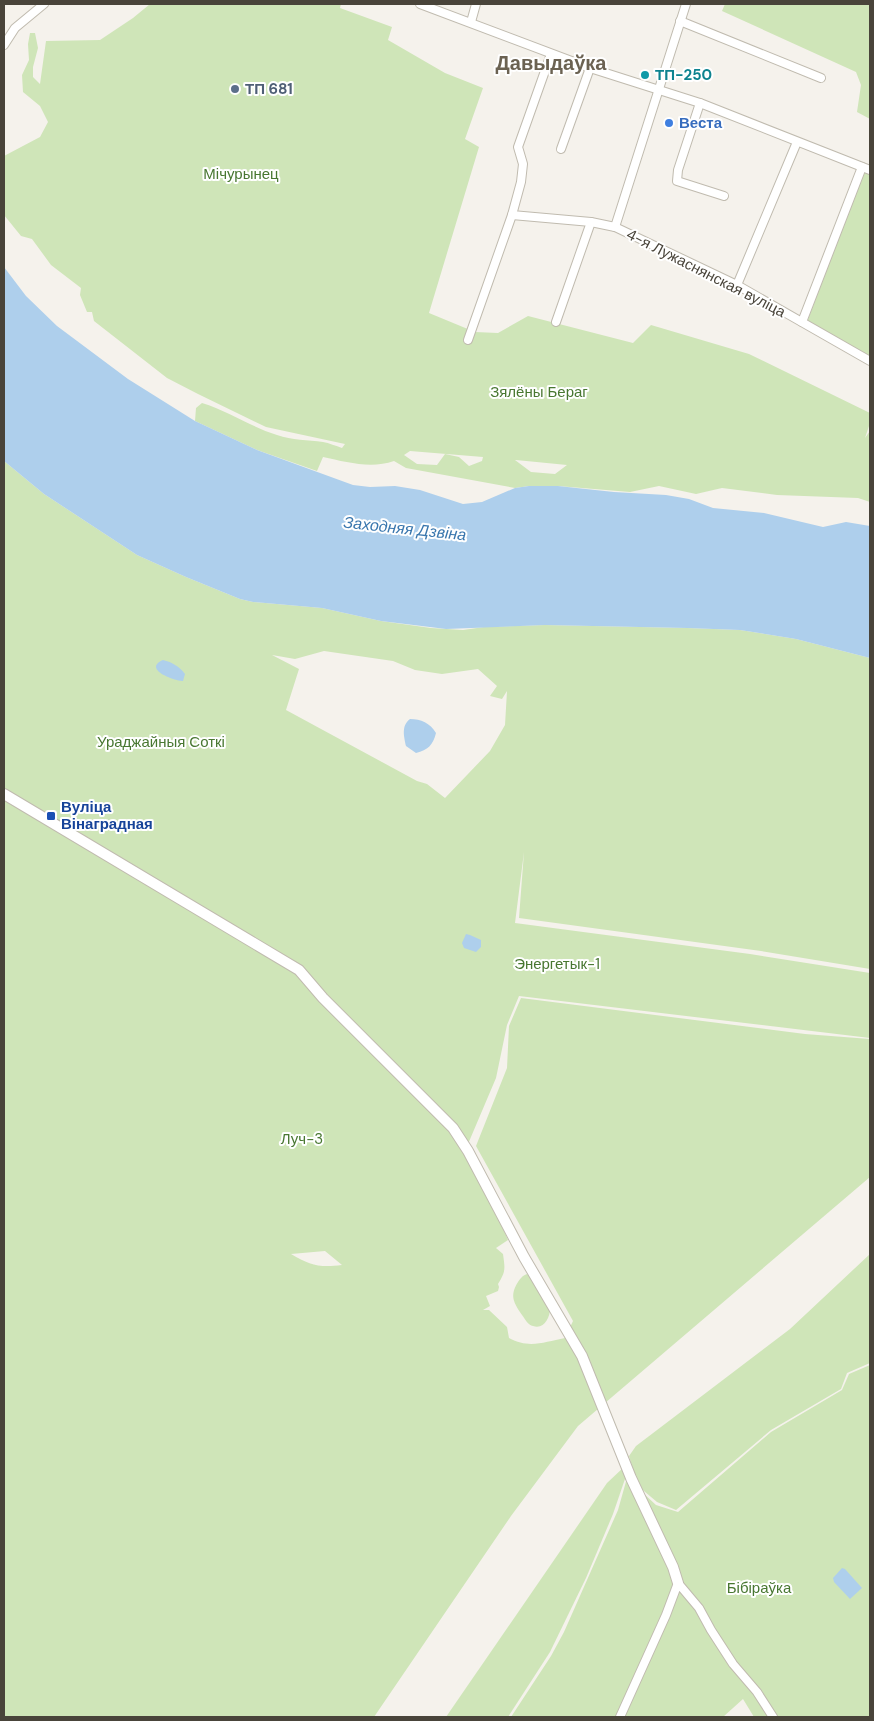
<svg xmlns="http://www.w3.org/2000/svg" width="874" height="1721" viewBox="0 0 874 1721" font-family="'DM Sans',sans-serif">
	<style>
		.green { fill: #cfe5b8; fill-rule: evenodd }
		.water { fill: #aecfec }
		.lines { fill: none; stroke-linecap: round; stroke-linejoin: round }
		.minor-casing { stroke: #c0bbaf; stroke-width: 10 }
		.tertiary-casing { stroke: #c0bbaf; stroke-width: 12 }
		.minor { stroke: #fff; stroke-width: 8 }
		.tertiary { stroke: #fff; stroke-width: 10 }
		.culture-dot { fill: #0f9aa8; stroke: #fff; stroke-width: 2 }
		.service-dot { fill: #5c6f8a; stroke: #fff; stroke-width: 2 }
		.shop-dot { fill: #3f7fe0; stroke: #fff; stroke-width: 2 }
		.transit-dot { fill: #1a4fb4; stroke: #fff; stroke-width: 2 }
		.labels { text-anchor: middle; stroke-width: 4; stroke-linejoin: round; paint-order: stroke }
		.culture-label { font-size: 15px; font-weight: bold; fill: #0d838f; stroke: #fff; text-anchor: start }
		.service-label { font-size: 15px; font-weight: bold; fill: #4e5e75; stroke: #fff; text-anchor: start }
		.shop-label { font-size: 15px; font-weight: bold; fill: #366cbe; stroke: #fff; text-anchor: start }
		.park-label { font-size: 15px; fill: #487731; stroke: #fff }
		.street-label { font-size: 15px; fill: #49443a; stroke: #fff }
		.transit-label { font-size: 15px; font-weight: bold; fill: #164399; stroke: #fff; text-anchor: start }
		.water-label { font-size: 16px; font-style: italic; fill: #3a77ae; stroke: #fff }
		.district-label { font-size: 20px; font-weight: bold; fill: #6b6252; stroke: #fff }
	</style>
	<rect width="100%" height="100%" fill="#f5f2ec"/>
	<g class="green">
		<path d="M150,4H341L340,8L392,27L388,40L445,73L483,88L465,139L479,147L429,313L475,332L498,333L528,316L633,343L651,325L749,354L870,413V423L865,438L870,431V502L858,498L777,495L722,488L696,494L659,486L630,492L558,486H529L515,488L406,468L394,461C371,469 346,462 323,457L317,471L257,450L195,421L196,408L202,403C228,411 251,427 277,435C292,440 308,440 323,442C329,443 336,446 342,448L345,444L266,427L198,394L167,378L94,321L92,312H87L80,295L81,288L51,265L32,239L21,236L4,215V156L40,137L48,122L40,106L23,92L22,75L29,60L28,44L30,33H35L38,48L33,67V77L40,84L46,41L100,40L133,18ZM410,451L483,457L482,461L469,466L459,457L445,454L437,465L417,464L404,455ZM515,460H516L567,465L555,474L531,472Z"/>
		<polygon points="725,4 870,4 870,119 857,112 861,85 856,72 722,11"/>
		<polygon points="864,171 870,173 870,358 807,322"/>
		<path d="M4,461L44,494L137,555L186,577L240,599L253,602L322,608L381,621L431,628L463,630L484,627L545,625L687,628L740,630L796,639L870,658V969L761,951L519,918L524,852L515,923L750,954L870,973V1038L519,996L507,1025L496,1078L468,1144L508,1240L496,1248L503,1254C505,1269 506,1271 498,1284L499,1287L498,1291L486,1296L490,1306L483,1310H489L507,1327L509,1338C529,1349 544,1342 565,1338L573,1321L476,1146L507,1068L509,1026L521,998L805,1034L870,1039V1177L578,1426L511,1516L374,1717H4ZM324,651L393,661L415,670L442,674L478,669L497,686L490,696L502,699L507,691L505,725L490,751L445,798L427,784L417,781L286,710L299,669L272,655L295,659ZM325,1251L342,1265C319,1268 310,1265 291,1254Z"/>
		<polygon points="870,1254 870,1363 847,1373 841,1389 771,1430 676,1510 657,1502 638,1486 629,1456 636,1446 790,1329"/>
		<path d="M527,1274L531,1278L550,1309C550,1317 544,1330 533,1326C528,1325 525,1319 522,1315C514,1303 509,1296 518,1282C521,1278 522,1276 527,1274Z"/>
		<polygon points="870,1365 870,1717 754,1717 743,1699 723,1717 511,1717 551,1656 564,1632 618,1510 627,1478 656,1505 678,1512 771,1432 842,1390 849,1374"/>
		<polygon points="624,1467 626,1476 613,1514 586,1578 550,1652 508,1717 446,1717 607,1483"/>
	</g>
	<g class="water">
		<polygon points="4,267 26,296 57,326 128,379 195,421 257,450 353,485 370,487 395,486 420,490 463,504 482,502 515,488 529,486 558,486 614,492 666,495 689,499 713,508 764,513 823,527 846,522 870,526 870,658 796,639 740,630 687,628 545,625 446,629 381,621 322,608 253,602 240,599 186,577 137,555 44,494 4,461"/>
		<path d="M163,660C172,662 180,667 185,674L183,681C174,681 142,669 163,660Z"/>
		<path d="M410,719C421,719 430,723 436,733C433,745 428,750 416,753L406,746C404,736 401,726 410,719Z"/>
		<polygon points="466,934 470,935 481,940 481,947 476,952 464,948 462,943"/>
		<polygon points="842,1568 845,1569 862,1588 850,1599 834,1582 833,1578"/>
	</g>
	<g class="lines">
		<g class="minor-casing">
			<g id="minor">
				<polyline points="420,4 590,68 700,103 870,170"/>
				<polyline points="680,21 821,78"/>
				<polyline points="471,22 476,4"/>
				<polyline points="4,45 15,28 44,4"/>
				<polyline points="700,103 678,170 677,181 724,196"/>
				<polyline points="561,149 590,68"/>
				<polyline points="512,215 591,222 615,227 737,285 870,361"/>
				<polyline points="615,227 686,4"/>
				<polyline points="737,285 797,142"/>
				<polyline points="556,322 591,222"/>
				<polyline points="802,322 862,167"/>
				<polyline points="468,340 512,215 521,182 523,164 518,147 551,54"/>
				<polyline points="620,1717 666,1615 678,1583 699,1608 711,1630 733,1664 757,1692 773,1717"/>
			</g>
		</g>
		<g class="tertiary-casing">
			<polyline id="tertiary" points="4,794 299,970 323,998 453,1128 468,1151 524,1257 582,1356 631,1478 673,1567 678,1583"/>
		</g>
		<use href="#minor" class="minor"/>
		<use href="#tertiary" class="tertiary"/>
	</g>
	<circle class="culture-dot" cx="645" cy="75" r="5"/>
	<circle class="service-dot" cx="235" cy="89" r="5"/>
	<circle class="shop-dot" cx="669" cy="123" r="5"/>
	<rect class="transit-dot" x="46" y="811" width="10" height="10" rx="2.5"/>
	<g class="labels">
		<g class="culture-label">
			<text x="655" y="80">ТП-250</text>
		</g>
		<g class="service-label">
			<text x="245" y="94">ТП 681</text>
		</g>
		<g class="shop-label">
			<text x="679" y="128">Веста</text>
		</g>
		<g class="park-label">
			<text x="241" y="179">Мічурынец</text>
			<text x="539" y="397">Зялёны Бераг</text>
			<text x="161" y="747">Ураджайныя Соткі</text>
			<text x="557" y="969">Энергетык-1</text>
			<text x="302" y="1144">Луч-3</text>
			<text x="759" y="1593">Бібіраўка</text>
		</g>
		<g class="street-label">
			<text transform="translate(706 273) rotate(27)" y="5">4-я Лужаснянская вуліца</text>
		</g>
		<g class="transit-label">
			<text x="61" y="812">Вуліца<tspan x="61" dy="17">Вінаградная</tspan></text>
		</g>
		<g class="water-label">
			<text transform="translate(405 528) rotate(6)" y="6">Заходняя Дзвіна</text>
		</g>
		<g class="district-label">
			<text x="551" y="70">Давыдаўка</text>
		</g>
	</g>
	<rect width="874" height="1721" fill="none" stroke="#49443a" stroke-width="10"/>
</svg>
